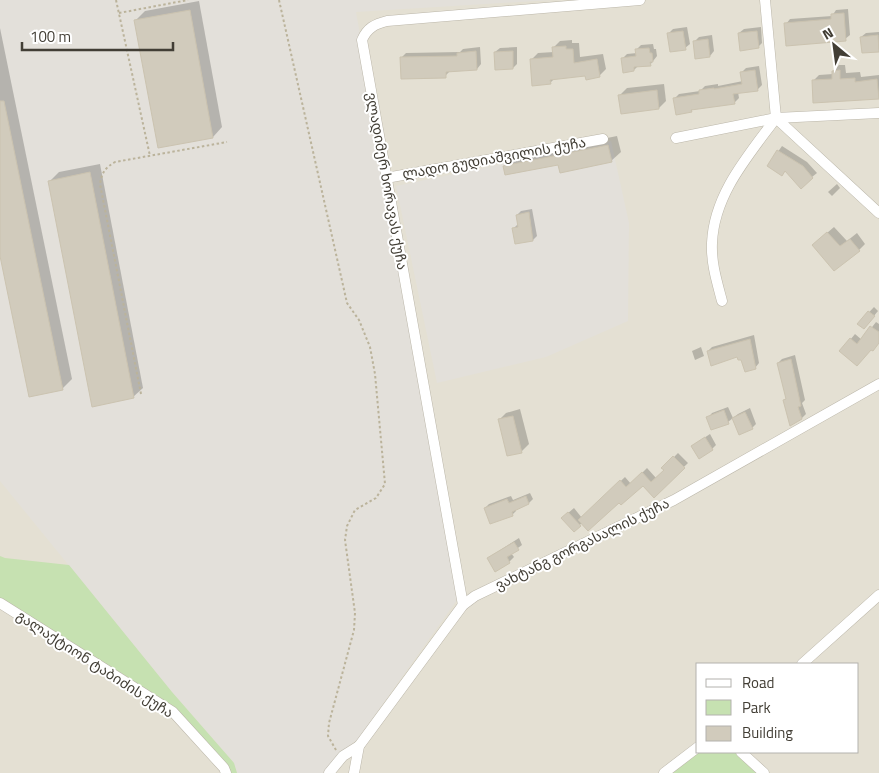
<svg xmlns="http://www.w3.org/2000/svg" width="879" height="773" viewBox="0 0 879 773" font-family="'Titillium Web','Noto Sans Georgian',sans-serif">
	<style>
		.residential { fill: #e4e0d3; fill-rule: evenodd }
		.industrial { fill: #e3e0da }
		.green { fill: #c6e1b1 }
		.shadow { fill: #0003 }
		.building { fill: #d1cbbc; stroke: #cbc3b0 }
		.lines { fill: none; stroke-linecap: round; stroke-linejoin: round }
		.street-casing { stroke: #bbb6a9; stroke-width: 11 }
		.path { stroke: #bbb39b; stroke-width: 2; stroke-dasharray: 2.5 2.5; stroke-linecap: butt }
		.street { stroke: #fff; stroke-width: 10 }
		.labels { text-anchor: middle; stroke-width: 4; stroke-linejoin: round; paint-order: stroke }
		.street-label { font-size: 14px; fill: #423e35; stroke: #fff }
	</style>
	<rect width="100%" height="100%" fill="#f0eee5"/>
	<path class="residential" d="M0,0H879V773H0ZM698,664H858V752H698Z"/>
	<g class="industrial">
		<polygon points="0,0 553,0 356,12 386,178 457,600 357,740 339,753 324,773 237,773 234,763 172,692 0,481"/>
		<polygon points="611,141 629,223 628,321 546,357 437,383 396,186"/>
	</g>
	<g class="green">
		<polygon points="0,556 5,558 69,565 172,692 234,763 237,773 226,773 173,712 0,603"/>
		<polygon points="698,752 741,752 764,773 664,773"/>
	</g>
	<g class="shadow">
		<polygon points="199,1 222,127 213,137 135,21 145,11"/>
		<polygon points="848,9 850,35 845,39 786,24 790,19 832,16 836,10"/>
		<polygon points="687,27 690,44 685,48 668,34 673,29"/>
		<polygon points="761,27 762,43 758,47 739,33 744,29"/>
		<polygon points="0,28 72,379 62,389 0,250"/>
		<polygon points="879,32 879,50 861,37 866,33"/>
		<polygon points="712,35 714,51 710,56 694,42 699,37"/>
		<polygon points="572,40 572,43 579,43 580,57 603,54 606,69 599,76 587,75 555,78 550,83 531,60 538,53 554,52 554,47 560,41"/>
		<polygon points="653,44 654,49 656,49 657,56 650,65 638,66 634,70 623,58 627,54 637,53 637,49 641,45"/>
		<polygon points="480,47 481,64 477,69 450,71 445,76 402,57 406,53 460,52 463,49"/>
		<polygon points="517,47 517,64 513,68 495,52 500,48"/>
		<polygon points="839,65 845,65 846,73 860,72 861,77 879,75 879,98 815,102 813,81 819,75 833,74 833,71"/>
		<polygon points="759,66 762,85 757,90 738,92 739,98 734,103 694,108 691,111 674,99 679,94 700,91 705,86 718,84 718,86 743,81 742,72 746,68"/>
		<polygon points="664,84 666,101 659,108 620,95 627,88"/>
		<polygon points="617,136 621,152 611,161 505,167 514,157"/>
		<polygon points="782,146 807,162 817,173 812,177 786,170 782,175 768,166"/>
		<polygon points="100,164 143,388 133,397 50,181 59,172"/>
		<polygon points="837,184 840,188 832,196 828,192"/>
		<polygon points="532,209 537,236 533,240 514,228 518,224 517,215 521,211"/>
		<polygon points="834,227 847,241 857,233 865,244 859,250 813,245"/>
		<polygon points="874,307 878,311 868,323 859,323"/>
		<polygon points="876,322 879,324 879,343 841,351 855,334 862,340"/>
		<polygon points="754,335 759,363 755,368 738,356 708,351 712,347"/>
		<polygon points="701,347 704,356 695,360 692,351"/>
		<polygon points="795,355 805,400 802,403 806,414 802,418 784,401 787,398 778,363 782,359"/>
		<polygon points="728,407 733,418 728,422 708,418 712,413"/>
		<polygon points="750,408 756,424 752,428 733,418 738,414"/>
		<polygon points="520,409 529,444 522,451 499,420 506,413"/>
		<polygon points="710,434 716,445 712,449 692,446"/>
		<polygon points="678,453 688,463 654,496 643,485 582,523 574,530 567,514 574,508 582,518 625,477 631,484 647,468 656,478 665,470 663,468"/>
		<polygon points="530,493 533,499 529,503 516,509 516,511 512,515 485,508 489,504 511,496 513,500"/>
		<polygon points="519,538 522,545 511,553 514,557 509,562 488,558"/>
	</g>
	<g class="building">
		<polygon points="190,10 213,138 158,148 134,20"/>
		<polygon points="844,13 846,41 786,46 784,23 831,19 831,14"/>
		<polygon points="683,31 686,50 670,52 667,33"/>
		<polygon points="757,31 759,48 740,51 738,33"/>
		<polygon points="878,35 879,52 862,53 860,37"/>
		<polygon points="708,39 710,57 695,59 693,41"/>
		<polygon points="566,46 566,49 573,49 574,63 597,59 600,77 586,80 585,76 550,80 551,84 532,86 530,59 553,57 552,47"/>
		<polygon points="649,48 650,53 652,53 653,62 650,62 651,66 634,67 634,71 623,73 621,58 636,56 635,49"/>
		<polygon points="476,51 477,70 446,72 446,78 401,79 400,57 457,56 457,53"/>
		<polygon points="513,51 513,69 495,70 494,52"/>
		<polygon points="755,70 758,91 733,94 735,104 691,110 692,112 676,115 673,98 699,94 699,90 714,88 714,89 742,84 740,72"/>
		<polygon points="840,70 840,79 855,78 855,82 877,79 879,99 813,103 812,80 832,79 832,71"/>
		<polygon points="657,90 659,109 621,114 618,95"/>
		<polygon points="0,101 4,101 63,390 29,397 0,256"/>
		<polygon points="608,145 612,162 560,173 558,165 505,175 503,166"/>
		<polygon points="777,150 803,166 813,178 801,189 785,171 782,176 767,166"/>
		<polygon points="90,172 134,398 92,407 48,181"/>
		<polygon points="529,212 533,241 515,244 512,228 518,227 516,215"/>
		<polygon points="827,232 840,246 850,239 860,251 834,271 812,245"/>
		<polygon points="868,311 875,316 864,329 857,324"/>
		<polygon points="870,326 879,332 879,343 873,351 871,350 857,366 839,351 850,338 857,344"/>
		<polygon points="750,339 756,369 745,372 741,360 738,360 737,357 711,366 707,351"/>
		<polygon points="791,359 801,406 798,407 802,419 790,426 783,400 786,399 777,363"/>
		<polygon points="724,410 729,424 711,430 706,417"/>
		<polygon points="745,412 753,429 739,435 732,418"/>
		<polygon points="513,416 522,453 507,456 498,419"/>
		<polygon points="705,437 713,450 699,459 691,446"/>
		<polygon points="673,456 685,468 654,498 643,486 621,505 619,503 588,531 578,520 620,480 626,487 642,472 651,482 664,470 661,468"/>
		<polygon points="526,496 529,504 512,512 513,516 490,524 484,508 507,499 509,503"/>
		<polygon points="568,512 581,526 574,532 561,518"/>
		<polygon points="514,542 519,550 507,557 510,563 495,572 487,558"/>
	</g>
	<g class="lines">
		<g class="street-casing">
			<g id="street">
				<polyline points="765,0 776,118"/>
				<polyline points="776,118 879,213"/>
				<polyline points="676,138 776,118 879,113"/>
				<polyline points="386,178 603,139"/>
				<path d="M722,301C717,282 711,263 712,243C714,194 748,156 776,118"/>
				<polyline points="0,603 173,712 224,768 226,773"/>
				<path d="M463,605L362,40C367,28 375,24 387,21L640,0"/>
				<polyline points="802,664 879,595"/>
				<polyline points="741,752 764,773"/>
				<polyline points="329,773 343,756 359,746"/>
				<polyline points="354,773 359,746 463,605 475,596 674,500 879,384"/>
				<polyline points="664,773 698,747"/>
			</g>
		</g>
		<g class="path">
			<polyline points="116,0 150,156"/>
			<polyline points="279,0 347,303 359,320 370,347 375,374 385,484 376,498 355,510 347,526 345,540 355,613 354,630 329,723 328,736 336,750"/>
			<polyline points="119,13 188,0"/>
			<path d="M141,394L100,184C102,172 105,168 115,162L227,142"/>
		</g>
		<use href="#street" class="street"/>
	</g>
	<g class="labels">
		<g class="street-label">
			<text transform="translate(494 158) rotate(-10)" y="5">ლადო გუდიაშვილის ქუჩა</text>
			<text transform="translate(387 181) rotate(80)" y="5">ვლადიმერ ხორავას ქუჩა</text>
			<text transform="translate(582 544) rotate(-26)" y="5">ვახტანგ გორგასალის ქუჩა</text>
			<text transform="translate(95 664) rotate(33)" y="5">გალაქტიონ ტაბიძის ქუჩა</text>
		</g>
	</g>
	<rect x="696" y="663" width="162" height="90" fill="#ffffff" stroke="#b3b2ae"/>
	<rect x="706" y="679" width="25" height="8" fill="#ffffff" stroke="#b3b2ae"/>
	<text x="742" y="688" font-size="15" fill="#423e35">Road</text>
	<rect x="706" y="700" width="25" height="15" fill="#c6e1b1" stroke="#b3b2ae"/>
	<text x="742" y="713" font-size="15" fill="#423e35">Park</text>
	<rect x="706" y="726" width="25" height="15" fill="#d1cbbc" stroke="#b3b2ae"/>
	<text x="742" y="738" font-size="15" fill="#423e35">Building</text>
	<g transform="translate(834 45) rotate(331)" stroke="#ffffff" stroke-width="4" paint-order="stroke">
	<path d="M0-4L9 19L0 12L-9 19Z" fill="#423e35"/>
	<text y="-8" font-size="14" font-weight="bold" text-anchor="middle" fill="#423e35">N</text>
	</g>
	<path d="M22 42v8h151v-8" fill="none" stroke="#423e35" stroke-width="2.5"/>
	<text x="30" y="42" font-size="15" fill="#423e35" stroke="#ffffff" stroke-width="4" paint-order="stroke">100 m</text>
</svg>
